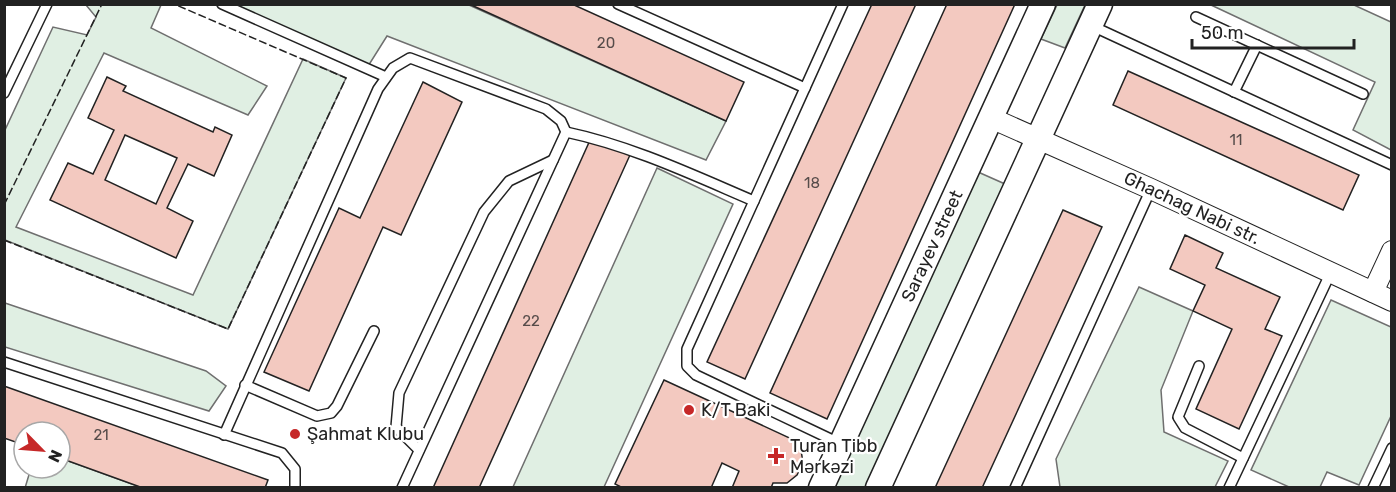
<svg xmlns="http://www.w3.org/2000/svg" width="1396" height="492" viewBox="0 0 1396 492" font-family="Rubik,sans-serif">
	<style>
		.green { fill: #e0efe3; stroke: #6f6f6f; stroke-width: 1.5 }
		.building { fill: #f3c9c0; stroke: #222; stroke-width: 1.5; fill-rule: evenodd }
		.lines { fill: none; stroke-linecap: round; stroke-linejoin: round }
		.service-casing { stroke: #222; stroke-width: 12 }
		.minor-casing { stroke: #222; stroke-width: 22 }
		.tertiary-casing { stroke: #222; stroke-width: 27 }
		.service { stroke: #fff; stroke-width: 9 }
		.minor { stroke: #fff; stroke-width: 20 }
		.tertiary { stroke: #fff; stroke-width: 24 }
		.fence { stroke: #222; stroke-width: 1.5; stroke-dasharray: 8 3; stroke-linecap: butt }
		.poi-dot { fill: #c62828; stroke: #fff; stroke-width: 2 }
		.labels { text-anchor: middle; stroke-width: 4.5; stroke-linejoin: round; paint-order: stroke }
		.number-label { font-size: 15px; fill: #564c4a }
		.street-label { font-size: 18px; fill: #222; stroke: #fff }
		.poi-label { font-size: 18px; fill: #222; stroke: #fff; text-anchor: start }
	</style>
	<rect width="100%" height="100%" fill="#fff"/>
	<g class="green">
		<polygon points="86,5 161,5 151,28 267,86 248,115 104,53 16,227 193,295 303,59 346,78 228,329 5,240 5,130 53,27 87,35 96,17"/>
		<polygon points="222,5 469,5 726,121 706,160 387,36 365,71"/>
		<polygon points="1057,5 1085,5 1065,48 1041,39"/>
		<polygon points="1211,5 1354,5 1391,22 1391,150 1353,130 1375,82"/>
		<polygon points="657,168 733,204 604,487 513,487"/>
		<polygon points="978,172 1005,184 866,487 834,488"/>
		<polygon points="1139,287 1193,311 1161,390 1164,432 1228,461 1215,487 1060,487 1056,459"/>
		<polygon points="1331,300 1391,327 1391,416 1359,485 1327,472 1320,487 1289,487 1251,470"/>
		<polygon points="5,303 206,371 226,386 209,411 5,347"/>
		<polygon points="60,458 143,488 25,488 31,468 60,468"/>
	</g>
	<g class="building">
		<polygon points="469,4 572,4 744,82 726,121"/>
		<polygon points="872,4 916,4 745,379 707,362"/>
		<polygon points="947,4 1015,4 827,419 770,393"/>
		<polygon points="1128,71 1359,175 1343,210 1113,105"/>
		<path d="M107,77L126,86L123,91L213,132L215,127L232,135L214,176L188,164L167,208L193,221L176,258L50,200L68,163L93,174L114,130L88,118ZM125,135L177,158L156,204L105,180Z"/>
		<polygon points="423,82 462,102 401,235 383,227 309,391 264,372 339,208 360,218"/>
		<polygon points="591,138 630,155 479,488 433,488"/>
		<polygon points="1063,210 1102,227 982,488 935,488"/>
		<polygon points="1185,235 1223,253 1216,268 1280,297 1265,329 1282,336 1239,429 1196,409 1232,329 1193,311 1205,285 1170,269"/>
		<polygon points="664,380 794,440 801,450 803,463 797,475 787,483 773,483 771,488 732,488 739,471 722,463 711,488 623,488 615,484"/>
		<polygon points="4,386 268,480 265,488 143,488 60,458 60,432 24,432 24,445 4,438"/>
	</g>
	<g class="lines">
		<g class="service-casing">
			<g id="service">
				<polyline points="222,4 386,77"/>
				<polyline points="618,4 805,88"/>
				<polyline points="1196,17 1363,94"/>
				<polyline points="1090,25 1392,165"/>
				<polyline points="1234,92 1257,45"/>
				<polyline points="4,93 47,4"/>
				<path d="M566,132C632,146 693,175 754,201"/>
				<polyline points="4,362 282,453 295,469 295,488"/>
				<polyline points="1199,366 1178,417 1185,428 1243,458"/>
				<polyline points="245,385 317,416 331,413 337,406 374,331"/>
				<polyline points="224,435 378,89 393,68 410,58 546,109 561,121 566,132 402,488"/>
				<polyline points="841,444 696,375 687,366 687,349 843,4"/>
				<polyline points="419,450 396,427 399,393 484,212 509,181 553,160"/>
				<polyline points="1015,488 1151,189"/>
				<polyline points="1229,488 1331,272"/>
				<polyline points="1373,488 1392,448"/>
			</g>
		</g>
		<g class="minor-casing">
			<g id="minor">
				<polyline points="991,118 1151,189 1392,301"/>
				<polyline points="1373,292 1392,251"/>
			</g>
		</g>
		<g class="tertiary-casing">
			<g id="tertiary">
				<polyline points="821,488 1043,4"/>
				<polyline points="878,488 1100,4"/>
			</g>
		</g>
		<use href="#service" class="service"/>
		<use href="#minor" class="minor"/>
		<use href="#tertiary" class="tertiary"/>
		<g class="fence">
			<polyline points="4,205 102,4"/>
			<polyline points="4,240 228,329 346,78 174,4"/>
		</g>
	</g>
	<g class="poi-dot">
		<circle cx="689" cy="410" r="6"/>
		<circle cx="295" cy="434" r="6"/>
		<path d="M773 447h6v6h6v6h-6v6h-6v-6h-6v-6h6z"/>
	</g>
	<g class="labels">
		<g class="number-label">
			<text x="606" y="48">20</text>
			<text x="1236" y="145">11</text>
			<text x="812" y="188">18</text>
			<text x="531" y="326">22</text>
			<text x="101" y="440">21</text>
		</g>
		<g class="street-label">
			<text transform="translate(1192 208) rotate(25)" y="6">Ghachag Nabi str.</text>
			<text transform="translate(932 246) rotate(-65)" y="6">Sarayev street</text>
		</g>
		<g class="poi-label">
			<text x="701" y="416">K/T Baki</text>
			<text x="307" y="440">Şahmat Klubu</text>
			<text x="790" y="452">Turan Tibb<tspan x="790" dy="21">Mərkəzi</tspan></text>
		</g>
	</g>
	<rect width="1396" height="492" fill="none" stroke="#222222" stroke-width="12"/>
	<g transform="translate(42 450) rotate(115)"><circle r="28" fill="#ffffff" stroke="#a7a7a7" stroke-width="1.5"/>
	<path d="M0-4.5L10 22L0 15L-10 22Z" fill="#c62828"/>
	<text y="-9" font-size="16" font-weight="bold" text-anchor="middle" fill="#222222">N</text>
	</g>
	<path d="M1192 39v9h162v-9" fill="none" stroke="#222222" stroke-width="3"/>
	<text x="1201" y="39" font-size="18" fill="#222222" stroke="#ffffff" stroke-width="4.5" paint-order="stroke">50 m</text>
</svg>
